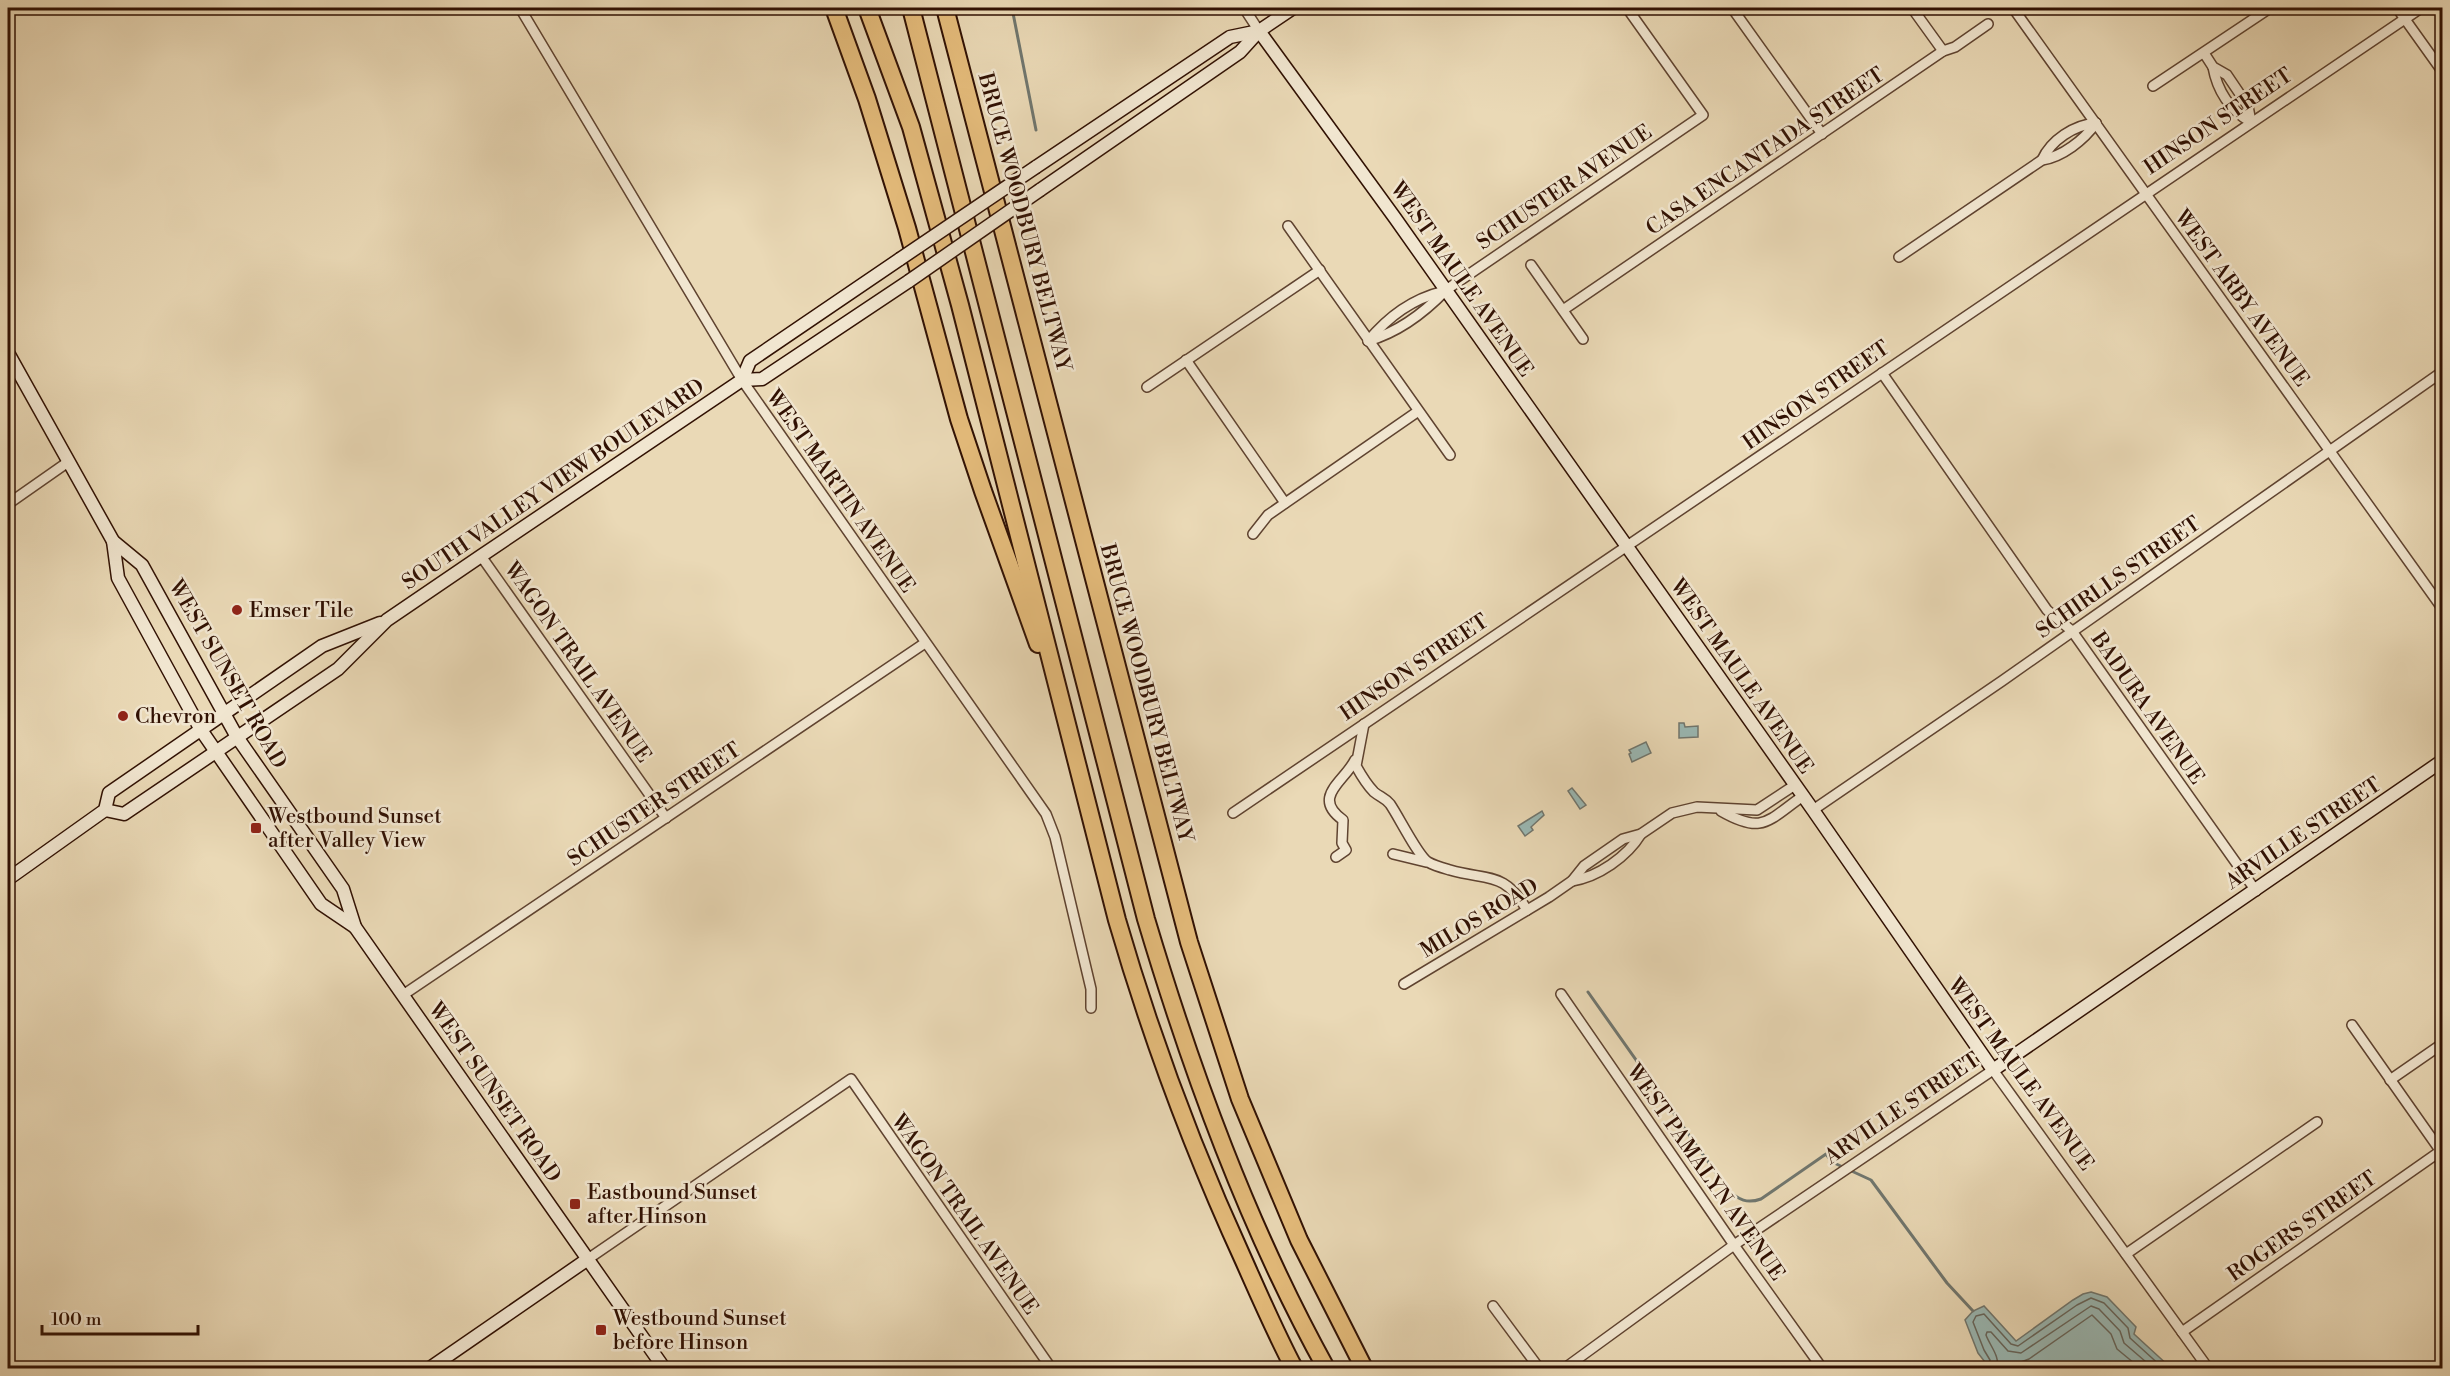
<svg xmlns="http://www.w3.org/2000/svg" width="2450" height="1376" viewBox="0 0 2450 1376" font-family="'Libre Bodoni',serif">
	<style>
		.water { fill: #9ab9b5; stroke: #70766e; stroke-width: 1.5 }
		.lines { fill: none; stroke-linecap: round; stroke-linejoin: round }
		.shore { stroke: #66655c; stroke-width: 1.5 }
		.stream { stroke: #70766e; stroke-width: 3 }
		.street-casing { stroke: #5f4330; stroke-width: 12 }
		.secondary-casing { stroke: #311103; stroke-width: 15 }
		.highway-casing { stroke: #311103; stroke-width: 20 }
		.street { stroke: #f1e6d0; stroke-width: 9 }
		.secondary { stroke: #f1e6d0; stroke-width: 12 }
		.highway { stroke: #e5bc7b; stroke-width: 16 }
		.secondary-bridge-casing { stroke: #311103; stroke-width: 15; stroke-linecap: butt }
		.secondary-bridge { stroke: #f1e6d0; stroke-width: 12 }
		.poi-dot { fill: #8f2418; stroke: #f1e6d0; stroke-width: 2 }
		.labels { text-anchor: middle; stroke-width: 5; stroke-linejoin: round; paint-order: stroke }
		.street-label { font-size: 21px; fill: #311103; stroke: #f1e6d0 }
		.poi-label { font-size: 21px; fill: #311103; stroke: #f1e6d0; text-anchor: start }
	</style>
	<rect width="100%" height="100%" fill="#ead9b6"/>
	<filter id="stains"><feTurbulence type="fractalNoise" baseFrequency=".00333" numOctaves="4"/><feColorMatrix values="0 0 0 0 .2 0 0 0 0 .09 0 0 0 0 .02 0 0 0 .5 -.17"/></filter>
	<radialGradient id="worn" r=".72"><stop offset=".6" stop-color="#630" stop-opacity="0"/><stop offset="1" stop-color="#630" stop-opacity=".3"/></radialGradient>
	<g class="water">
		<polygon points="1679,723 1684,723 1685,727 1698,726 1698,737 1679,738"/>
		<polygon points="1646,742 1651,753 1632,762 1629,754 1631,753 1629,750"/>
		<polygon points="1572,788 1586,805 1580,809 1568,791"/>
		<polygon points="1542,811 1544,815 1531,827 1533,830 1525,836 1518,826"/>
		<polygon points="2091,1292 2107,1297 2136,1327 2134,1334 2171,1368 1977,1368 1985,1362 1978,1353 1965,1320 1973,1311 1984,1306 2016,1341 2073,1300 2083,1294"/>
	</g>
	<g class="lines">
		<g class="shore">
			<polyline points="1987,1368 1990,1360 1984,1350 1973,1322 1976,1316 1984,1314 2011,1344 2018,1346 2077,1305 2091,1298 2104,1303 2128,1328 2130,1338 2163,1368"/>
			<path d="M1997,1368C2000,1356 1990,1346 1986,1335L1987,1332H1991L2008,1351L2021,1353L2091,1306L2099,1309L2120,1331L2124,1343L2153,1368"/>
			<polyline points="2006,1368 2009,1362 2021,1362 2029,1359 2092,1315 2111,1334 2117,1349 2140,1368"/>
		</g>
		<g class="stream">
			<polyline points="1012,8 1036,130"/>
			<path d="M1588,992L1728,1190C1739,1200 1747,1204 1761,1199L1826,1154L1832,1162L1871,1180L1947,1283L1973,1311"/>
		</g>
		<g class="street-casing">
			<g id="street">
				<polyline points="520,8 742,380 1046,814 1055,837 1091,989 1091,1008"/>
				<polyline points="1244,8 1259,31"/>
				<polyline points="1732,8 1822,134"/>
				<polyline points="1912,8 1943,51"/>
				<polyline points="2013,8 2442,608"/>
				<polyline points="2397,8 2442,71"/>
				<polyline points="2204,53 2213,67 2227,75 2248,106 2251,122"/>
				<path d="M2213,67C2217,90 2230,111 2251,122"/>
				<polyline points="2153,86 2270,8"/>
				<path d="M2042,160C2051,140 2074,125 2096,123"/>
				<polyline points="1288,226 1450,455"/>
				<path d="M1899,257L2042,160C2062,157 2084,140 2096,123"/>
				<polyline points="1531,265 1583,339"/>
				<polyline points="1563,310 1943,51 1955,47 1988,24"/>
				<path d="M1368,341C1399,332 1424,313 1446,290L1703,115L1627,8"/>
				<path d="M1368,341C1389,316 1412,299 1444,291"/>
				<polyline points="1186,360 1285,503"/>
				<polyline points="1882,373 2047,610 2072,631 2256,891"/>
				<polyline points="1147,387 1320,270"/>
				<polyline points="8,504 68,462"/>
				<polyline points="1253,534 1268,515 1417,412"/>
				<polyline points="481,556 666,818"/>
				<path d="M1364,724L1356,766C1361,775 1367,785 1374,792C1380,797 1385,798 1390,804C1399,817 1418,856 1428,862C1435,866 1443,868 1450,870C1489,881 1504,871 1527,910"/>
				<polyline points="1813,810 2002,681 2442,372"/>
				<path d="M1721,811C1763,835 1767,821 1803,796"/>
				<polyline points="1233,813 2421,8"/>
				<polyline points="1393,854 1426,862"/>
				<path d="M1336,857L1346,850L1342,843L1343,820C1311,797 1344,782 1355,760"/>
				<path d="M1572,881C1598,877 1627,857 1641,834"/>
				<polyline points="1404,984 1549,897 1572,881 1584,866 1623,839 1641,834 1672,813 1697,807 1757,810 1795,785"/>
				<polyline points="1561,994 1734,1245 1822,1368"/>
				<polyline points="403,995 925,643"/>
				<polyline points="2352,1025 2442,1153"/>
				<polyline points="2390,1080 2442,1044"/>
				<polyline points="2126,1254 2317,1122"/>
				<polyline points="588,1259 851,1079 1051,1368"/>
				<polyline points="1493,1306 1539,1368"/>
				<polyline points="2182,1332 2442,1150"/>
				<polyline points="1565,1368 1734,1245 1993,1070 2208,1368"/>
			</g>
		</g>
		<g class="secondary-casing">
			<g id="secondary">
				<polyline points="1259,31 1395,218 1813,810 1993,1070 2442,761"/>
				<polyline points="1036,167 1230,37 1259,31"/>
				<polyline points="1040,190 1240,52 1259,31 1293,8"/>
				<polyline points="8,353 113,541 142,565 237,737 343,889 355,927 664,1368"/>
				<polyline points="742,380 750,361 900,259"/>
				<polyline points="113,541 118,578 201,730 321,904 355,927"/>
				<polyline points="105,810 124,814 338,669 387,620 481,556 742,380 762,379 909,281"/>
				<polyline points="8,879 105,810 109,793 322,646 380,623"/>
				<polyline points="430,1368 588,1259"/>
			</g>
		</g>
		<g class="highway-casing">
			<g id="highway">
				<polyline points="834,8 867,99 907,228 959,419 983,491 1038,644"/>
				<path d="M867,8L911,127L960,305L1117,920C1151,1037 1193,1150 1244,1261C1260,1297 1276,1334 1294,1368"/>
				<path d="M911,8L1146,919C1192,1073 1248,1227 1326,1368"/>
				<polyline points="945,8 1189,942 1240,1099 1299,1240 1364,1368"/>
			</g>
		</g>
		<use href="#street" class="street"/>
		<use href="#secondary" class="secondary"/>
		<use href="#highway" class="highway"/>
		<g class="secondary-bridge-casing">
			<g id="secondary-bridge">
				<polyline points="900,259 1036,167"/>
				<polyline points="909,281 1040,190"/>
			</g>
		</g>
		<use href="#secondary-bridge" class="secondary-bridge"/>
	</g>
	<g class="poi-dot">
		<circle cx="237" cy="610" r="6"/>
		<circle cx="123" cy="716" r="6"/>
		<rect x="250" y="822" width="12" height="12" rx="3"/>
		<rect x="569" y="1198" width="12" height="12" rx="3"/>
		<rect x="595" y="1324" width="12" height="12" rx="3"/>
	</g>
	<g class="labels">
		<g class="street-label">
			<text transform="translate(2218 121) rotate(-34)" y="7">HINSON STREET</text>
			<text transform="translate(1765 151) rotate(-34)" y="7">CASA ENCANTADA STREET</text>
			<text transform="translate(1564 187) rotate(-34)" y="7">SCHUSTER AVENUE</text>
			<text transform="translate(1025 222) rotate(75)" y="7">BRUCE WOODBURY BELTWAY</text>
			<text transform="translate(1462 279) rotate(55)" y="7">WEST MAULE AVENUE</text>
			<text transform="translate(2242 298) rotate(54)" y="7">WEST ARBY AVENUE</text>
			<text transform="translate(1816 395) rotate(-35)" y="7">HINSON STREET</text>
			<text transform="translate(553 484) rotate(-34)" y="7">SOUTH VALLEY VIEW BOULEVARD</text>
			<text transform="translate(841 491) rotate(55)" y="7">WEST MARTIN AVENUE</text>
			<text transform="translate(2118 577) rotate(-35)" y="7">SCHIRLLS STREET</text>
			<text transform="translate(578 662) rotate(55)" y="7">WAGON TRAIL AVENUE</text>
			<text transform="translate(1414 667) rotate(-34)" y="7">HINSON STREET</text>
			<text transform="translate(228 674) rotate(60)" y="7">WEST SUNSET ROAD</text>
			<text transform="translate(1742 676) rotate(55)" y="7">WEST MAULE AVENUE</text>
			<text transform="translate(1147 693) rotate(75)" y="7">BRUCE WOODBURY BELTWAY</text>
			<text transform="translate(2148 708) rotate(55)" y="7">BADURA AVENUE</text>
			<text transform="translate(654 804) rotate(-34)" y="7">SCHUSTER STREET</text>
			<text transform="translate(2303 833) rotate(-34)" y="7">ARVILLE STREET</text>
			<text transform="translate(1479 918) rotate(-31)" y="7">MILOS ROAD</text>
			<text transform="translate(2021 1074) rotate(54)" y="7">WEST MAULE AVENUE</text>
			<text transform="translate(495 1092) rotate(55)" y="7">WEST SUNSET ROAD</text>
			<text transform="translate(1902 1108) rotate(-34)" y="7">ARVILLE STREET</text>
			<text transform="translate(1706 1172) rotate(55)" y="7">WEST PAMALYN AVENUE</text>
			<text transform="translate(965 1214) rotate(55)" y="7">WAGON TRAIL AVENUE</text>
			<text transform="translate(2302 1226) rotate(-35)" y="7">ROGERS STREET</text>
		</g>
		<g class="poi-label">
			<text x="249" y="617">Emser Tile</text>
			<text x="135" y="723">Chevron</text>
			<text x="268" y="823">Westbound Sunset<tspan x="268" dy="24">after Valley View</tspan></text>
			<text x="587" y="1199">Eastbound Sunset<tspan x="587" dy="24">after Hinson</tspan></text>
			<text x="613" y="1325">Westbound Sunset<tspan x="613" dy="24">before Hinson</tspan></text>
		</g>
	</g>
	<rect width="2450" height="1376" fill="none" stroke="#ead9b6" stroke-width="30"/>
	<rect x="9" y="9" width="2432" height="1358" fill="none" stroke="#311103" stroke-width="3"/>
	<rect x="15" y="15" width="2420" height="1346" fill="none" stroke="#311103" stroke-width="1.5"/>
	<path d="M42 1325v9h156v-9" fill="none" stroke="#311103" stroke-width="3"/>
	<text x="51" y="1325" font-size="18" fill="#311103" stroke="#f1e6d0" stroke-width="4.5" paint-order="stroke">100 m</text>
	<rect width="100%" height="100%" filter="url(#stains)"/>
	<rect width="100%" height="100%" fill="url(#worn)"/>
</svg>
